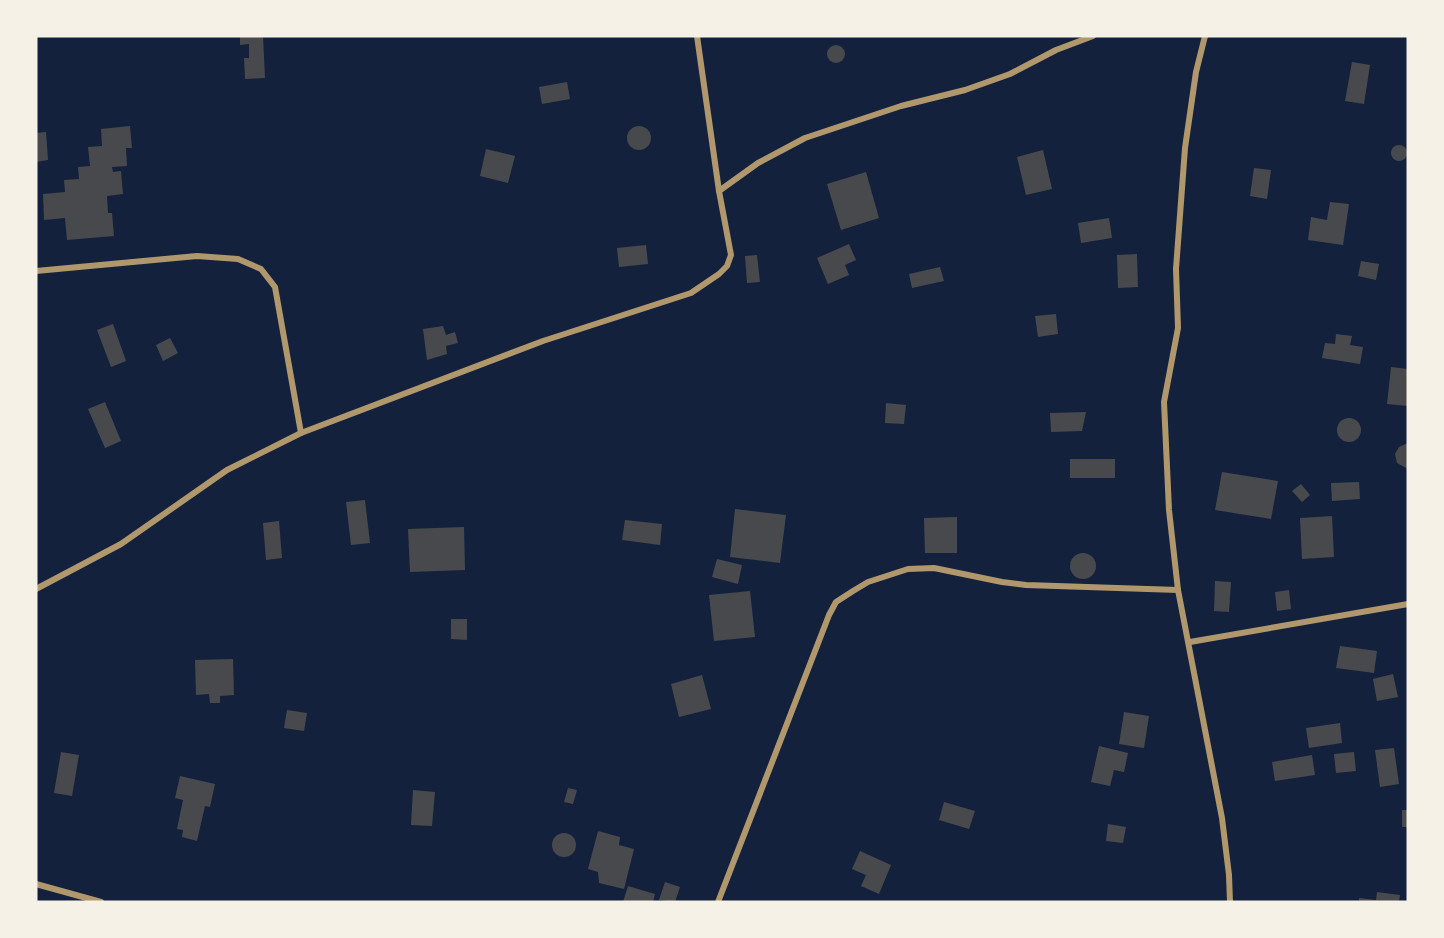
<svg xmlns="http://www.w3.org/2000/svg" width="1444" height="938" viewBox="0 0 1444 938" font-family="'Source Sans 3',sans-serif">
	<style>
		.building { fill: #48494c }
		.lines { fill: none; stroke-linecap: round; stroke-linejoin: round }
		.minor { stroke: #b1986c; stroke-width: 6 }
	</style>
	<rect width="100%" height="100%" fill="#14213d"/>
	<g class="building">
		<polygon points="240,36 263,36 265,78 245,79 244,58 249,58 249,44 240,45"/>
		<circle cx="836" cy="54" r="9"/>
		<polygon points="1352,62 1370,65 1364,104 1345,101"/>
		<polygon points="567,82 570,99 542,104 539,87"/>
		<circle cx="639" cy="138" r="12"/>
		<polygon points="130,126 132,148 126,148 127,166 112,167 113,172 121,171 123,194 107,196 108,213 112,213 114,236 67,240 65,218 44,220 43,194 65,192 64,180 79,179 78,167 90,166 88,147 102,146 101,129"/>
		<polygon points="46,132 48,160 36,162 36,133"/>
		<circle cx="1399" cy="153" r="8"/>
		<polygon points="486,149 515,156 508,183 480,176"/>
		<polygon points="1043,150 1052,189 1026,195 1017,157"/>
		<polygon points="1254,168 1271,170 1267,199 1250,196"/>
		<polygon points="866,172 879,218 841,230 827,184"/>
		<polygon points="1330,202 1349,204 1343,245 1308,240 1311,217 1327,220"/>
		<polygon points="1109,218 1112,238 1081,243 1078,223"/>
		<polygon points="849,244 856,260 845,265 849,275 828,284 817,258"/>
		<polygon points="646,245 648,264 619,267 617,248"/>
		<polygon points="1137,254 1138,287 1118,288 1117,255"/>
		<polygon points="757,255 760,282 747,283 745,256"/>
		<polygon points="1361,261 1379,264 1376,280 1358,276"/>
		<polygon points="940,267 944,281 912,288 909,274"/>
		<polygon points="1056,314 1058,334 1038,337 1035,316"/>
		<polygon points="113,324 126,361 111,367 97,330"/>
		<polygon points="443,326 446,335 455,332 458,343 446,346 447,354 427,360 423,329"/>
		<polygon points="1336,334 1352,336 1350,345 1363,347 1360,364 1322,358 1325,343 1335,344"/>
		<polygon points="170,338 178,353 163,361 156,345"/>
		<polygon points="1391,367 1408,369 1408,406 1387,404"/>
		<polygon points="105,402 121,441 105,448 88,409"/>
		<polygon points="886,403 906,405 904,424 885,423"/>
		<polygon points="1086,412 1082,431 1051,432 1050,413"/>
		<circle cx="1349" cy="430" r="12"/>
		<polygon points="1408,443 1408,469 1397,463 1395,454 1399,447"/>
		<rect x="1070" y="459" width="45" height="19"/>
		<polygon points="1222,472 1278,481 1271,519 1215,510"/>
		<polygon points="1359,482 1360,499 1332,501 1331,483"/>
		<polygon points="1301,484 1310,495 1302,502 1292,491"/>
		<polygon points="365,500 370,543 351,545 346,502"/>
		<polygon points="735,509 786,515 780,563 730,557"/>
		<polygon points="1332,516 1334,557 1302,559 1300,518"/>
		<polygon points="957,517 957,553 925,553 924,518"/>
		<polygon points="625,520 662,524 660,545 622,540"/>
		<polygon points="279,521 282,558 266,560 263,523"/>
		<polygon points="464,527 465,570 410,572 408,529"/>
		<circle cx="1083" cy="566" r="13"/>
		<polygon points="717,559 742,565 738,584 712,577"/>
		<polygon points="1215,581 1231,582 1229,612 1214,611"/>
		<polygon points="1289,590 1291,609 1277,611 1275,592"/>
		<polygon points="750,591 755,637 714,641 709,595"/>
		<polygon points="451,619 467,619 467,640 451,639"/>
		<polygon points="1340,646 1377,651 1374,673 1336,668"/>
		<polygon points="233,659 234,695 220,696 220,703 210,703 209,694 196,695 195,660"/>
		<polygon points="1393,674 1398,697 1377,701 1373,679"/>
		<polygon points="702,675 711,709 679,717 671,684"/>
		<polygon points="287,710 307,713 304,731 284,728"/>
		<polygon points="1124,712 1149,716 1144,748 1119,744"/>
		<polygon points="1340,723 1342,743 1309,748 1306,728"/>
		<polygon points="1099,746 1128,753 1124,772 1114,770 1110,786 1091,782"/>
		<polygon points="1394,748 1399,784 1380,787 1375,750"/>
		<polygon points="61,752 79,755 72,796 54,793"/>
		<polygon points="1354,752 1356,771 1336,773 1334,754"/>
		<polygon points="1312,755 1315,775 1275,781 1272,762"/>
		<polygon points="180,776 215,784 210,807 205,806 197,841 182,837 183,830 177,829 183,800 175,798"/>
		<polygon points="568,788 577,790 573,804 564,802"/>
		<polygon points="413,790 435,792 432,826 411,825"/>
		<polygon points="944,802 975,811 969,829 939,820"/>
		<rect x="1402" y="810" width="6" height="17"/>
		<polygon points="1108,824 1126,827 1123,843 1106,841"/>
		<polygon points="598,831 620,837 619,845 634,849 624,889 599,883 598,872 588,869"/>
		<circle cx="564" cy="845" r="12"/>
		<polygon points="860,851 891,865 879,894 861,886 866,875 852,869"/>
		<polygon points="665,882 680,887 675,902 659,900"/>
		<polygon points="628,886 655,894 653,902 623,902"/>
		<polygon points="1377,892 1400,895 1399,902 1359,902 1359,898 1376,900"/>
	</g>
	<g class="lines">
		<g class="minor">
			<polyline points="1205,36 1196,72 1185,148 1176,269 1178,328 1164,402 1169,510 1178,590 1222,818 1229,875 1230,902"/>
			<polyline points="719,191 758,163 805,138 901,106 965,90 1010,74 1056,50 1093,36"/>
			<polyline points="36,271 197,256 238,259 261,269 275,287 301,433"/>
			<polyline points="36,589 121,544 227,470 301,433 543,341 691,293 719,274 727,266 731,255 719,191 697,36"/>
			<polyline points="1190,642 1408,604"/>
			<polyline points="36,884 101,902"/>
			<polyline points="718,902 829,615 836,602 853,591 868,582 908,569 934,568 1002,582 1026,585 1178,590"/>
		</g>
	</g>
	<rect width="1444" height="938" fill="none" stroke="#f6f1e7" stroke-width="75"/>
</svg>
